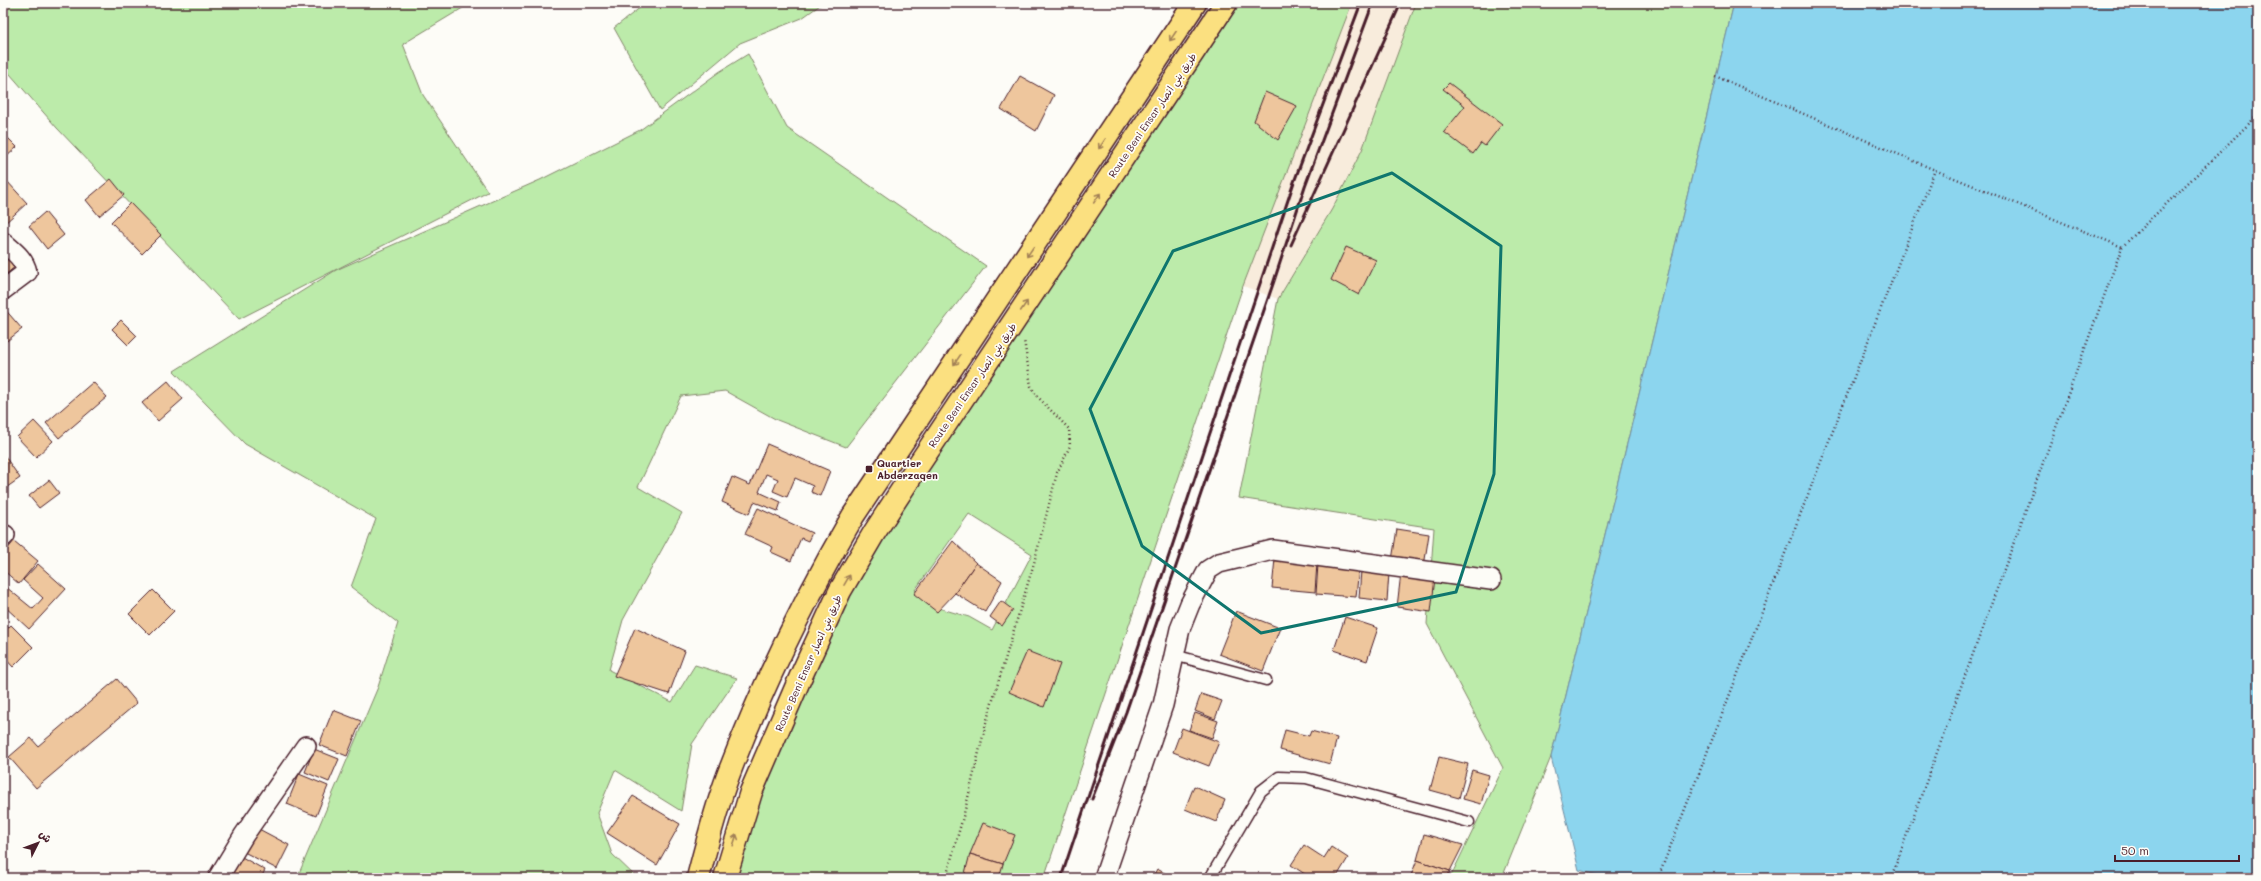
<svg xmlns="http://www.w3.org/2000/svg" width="2261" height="881" viewBox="0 0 2261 881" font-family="Mali,'Playpen Sans Arabic',sans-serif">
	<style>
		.built { fill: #f8ecdc }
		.green { fill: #bcebaa; stroke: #83856a; fill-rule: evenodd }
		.water { fill: #8cd5ee; stroke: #728ca0 }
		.building { fill: #eec69d; stroke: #4a1f2b }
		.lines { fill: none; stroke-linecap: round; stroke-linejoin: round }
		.service-casing { stroke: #4a1f2b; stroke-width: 13 }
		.minor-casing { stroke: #4a1f2b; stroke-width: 22 }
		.trunk-casing { stroke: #4a1f2b; stroke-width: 25 }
		.path { stroke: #4a1f2b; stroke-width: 2.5; stroke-dasharray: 1 3; stroke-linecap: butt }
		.service { stroke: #fdfcf7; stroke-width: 10 }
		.minor { stroke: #fdfcf7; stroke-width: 19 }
		.trunk { stroke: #fbe080; stroke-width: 22 }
		.rail { stroke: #4a1f2b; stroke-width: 3 }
		.oneway { stroke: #a28056 }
		.marked { fill: none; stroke: #0f766e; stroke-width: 3; stroke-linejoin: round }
		.poi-dot { fill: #4a1f2b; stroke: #fdfcf7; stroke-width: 1.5 }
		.labels { text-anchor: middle; stroke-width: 3.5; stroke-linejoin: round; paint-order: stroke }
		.street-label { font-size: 10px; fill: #4a1f2b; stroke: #fdfcf7 }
		.poi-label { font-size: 10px; font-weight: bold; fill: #4a1f2b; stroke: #fdfcf7; text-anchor: start }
	</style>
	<rect width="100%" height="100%" fill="#fdfcf7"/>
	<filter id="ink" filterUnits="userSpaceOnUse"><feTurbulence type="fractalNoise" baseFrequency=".025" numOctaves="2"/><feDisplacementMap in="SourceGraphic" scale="8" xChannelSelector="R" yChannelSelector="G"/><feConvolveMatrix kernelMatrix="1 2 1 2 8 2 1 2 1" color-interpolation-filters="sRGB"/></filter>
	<g filter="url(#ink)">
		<polygon class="built" points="1352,3 1416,3 1362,150 1332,209 1278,299 1243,286"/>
		<g class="green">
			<polygon points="3,3 471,3 403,44 423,95 488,192 239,319 57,128 3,66"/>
			<polygon points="646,3 823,3 802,18 740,43 660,110 614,28"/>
			<path d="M1235,3H1352L1243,286L1044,878H735L738,854L790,713L864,567ZM969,514L1032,554L992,630L969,617L935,607L915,590Z"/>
			<polygon points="1416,3 1734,3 1551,757 1502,878 1450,878 1503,768 1427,624 1434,528 1239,498 1278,299 1332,209 1362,150"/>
			<polygon points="748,54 787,128 986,266 846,447 777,420 725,391 681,396 638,487 682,513 623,620 609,670 672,702 695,665 737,678 692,744 681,811 615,770 597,813 612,854 637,878 297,878 378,687 398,623 351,587 376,519 245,444 174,371 336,270 540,180 640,130 719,72"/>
		</g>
		<polygon class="water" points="1734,3 2258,3 2258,878 1607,878 1579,870 1551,757"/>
		<g class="building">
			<polygon points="1020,76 1054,95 1036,131 1001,109"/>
			<polygon points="1449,83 1502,124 1485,146 1481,143 1473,154 1444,132 1465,106 1443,89"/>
			<polygon points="1265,92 1297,106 1278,140 1254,121"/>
			<polygon points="3,133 17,147 3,160"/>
			<polygon points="111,179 124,195 99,216 86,200"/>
			<polygon points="6,180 27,203 3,225 3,183"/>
			<polygon points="130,203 161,235 142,254 111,222"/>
			<polygon points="45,212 64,235 47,249 29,226"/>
			<polygon points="1346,247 1376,260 1359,295 1331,280"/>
			<polygon points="3,250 17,265 3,277"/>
			<polygon points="3,307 22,329 3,344"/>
			<polygon points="121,320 137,336 128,345 112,329"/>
			<polygon points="168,381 183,399 158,421 142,403"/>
			<polygon points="93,382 107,397 59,438 46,423"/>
			<polygon points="34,421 53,441 36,457 17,437"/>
			<polygon points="767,444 830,471 820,496 811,492 813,486 795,478 787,497 773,491 778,479 766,474 759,492 781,502 778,511 754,502 749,514 722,502 732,477 750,485"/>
			<polygon points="4,455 20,478 3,490 3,456"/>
			<polygon points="49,480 59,493 39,508 29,496"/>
			<polygon points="758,508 812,533 808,541 801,538 791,561 771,552 773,547 745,534"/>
			<polygon points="1397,529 1429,534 1424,566 1392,560"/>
			<polygon points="14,541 38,561 19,584 3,570 3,555"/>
			<polygon points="953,541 976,563 955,593 937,612 914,594"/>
			<polygon points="1275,559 1317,563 1315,592 1272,588"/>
			<polygon points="976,563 1002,581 985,612 955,593"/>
			<polygon points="38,564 66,589 29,629 3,605 3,591 6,587 33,609 43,598 23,580"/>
			<polygon points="1318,564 1359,567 1356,597 1316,594"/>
			<polygon points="1361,570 1389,573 1387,601 1359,598"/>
			<polygon points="1401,573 1435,578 1431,612 1397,607"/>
			<polygon points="153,590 174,611 150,635 129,614"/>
			<polygon points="1001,601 1013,610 1002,626 990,617"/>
			<polygon points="1236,611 1280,628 1263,671 1219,654"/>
			<polygon points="1345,617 1378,628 1367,661 1334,650"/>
			<polygon points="11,625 33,647 13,667 3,656 3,633"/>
			<polygon points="635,628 685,651 669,694 614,676"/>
			<polygon points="1027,651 1060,664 1044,707 1009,692"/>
			<polygon points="117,679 137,703 36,788 9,757 31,738 38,746"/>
			<polygon points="1201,694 1222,701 1215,719 1195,711"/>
			<polygon points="333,710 361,721 347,756 319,745"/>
			<polygon points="1195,713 1218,721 1212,738 1189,730"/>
			<polygon points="1182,728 1219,742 1209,766 1173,752"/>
			<polygon points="1285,730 1309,736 1311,731 1337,738 1330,764 1280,750"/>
			<polygon points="314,749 339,759 329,782 305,772"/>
			<polygon points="1439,757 1468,764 1459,798 1430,790"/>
			<polygon points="1472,770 1489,775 1481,804 1463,799"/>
			<polygon points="299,774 328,786 316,816 287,804"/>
			<polygon points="1194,786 1225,800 1216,822 1185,809"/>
			<polygon points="633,796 680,824 657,865 607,833"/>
			<polygon points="983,823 1015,835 1003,864 970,854"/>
			<polygon points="257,828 289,845 277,869 244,852"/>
			<polygon points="1424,834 1463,845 1450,871 1417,860"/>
			<polygon points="1304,845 1324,858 1331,847 1348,858 1336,878 1311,878 1291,865"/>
			<polygon points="970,854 1003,864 999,878 964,877"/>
			<polygon points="240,856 265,870 261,878 227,878"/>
			<polygon points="1417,860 1450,871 1447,878 1410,878"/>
			<polygon points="1157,869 1174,878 1152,878"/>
		</g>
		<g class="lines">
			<g class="service-casing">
				<g id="service">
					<polyline points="1174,655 1266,680"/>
					<polyline points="1210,878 1261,791 1279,777 1306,778 1469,822"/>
				</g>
			</g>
			<g class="minor-casing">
				<g id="minor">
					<path d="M3,242C13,251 24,258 27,272L3,290"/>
					<polyline points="3,537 5,535"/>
					<polyline points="218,878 244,835 306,746"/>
					<polyline points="1104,878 1163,705 1180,629 1190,604 1208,570 1219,563 1273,550 1491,580"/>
				</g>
			</g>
			<g class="trunk-casing">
				<g id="trunk">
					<path d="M698,878C707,843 716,807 729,773C763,684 805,599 853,516L1195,3"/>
					<polyline points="725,878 751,792 801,676 840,591 874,533 915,470 1226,3"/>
				</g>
			</g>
			<g class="path">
				<polyline points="1715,76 1935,170 2122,247"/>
				<polyline points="946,878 966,806 986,723 1034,563 1057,473 1070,446 1069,429 1036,395 1031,386 1024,340"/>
				<polyline points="1658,878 1935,170"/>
				<polyline points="1891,878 2122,247 2258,115"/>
			</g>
			<use href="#service" class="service"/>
			<use href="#minor" class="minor"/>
			<use href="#trunk" class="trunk"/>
			<g class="rail">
				<polyline points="1291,245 1401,3"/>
				<polyline points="1092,799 1126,712 1274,281 1305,186 1373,3"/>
				<polyline points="1061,878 1294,182 1361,3"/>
			</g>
		</g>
		<defs><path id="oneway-shaft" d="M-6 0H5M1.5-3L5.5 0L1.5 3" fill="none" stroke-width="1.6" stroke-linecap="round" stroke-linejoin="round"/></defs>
		<g class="oneway">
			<use href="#oneway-shaft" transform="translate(1173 36) rotate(124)"/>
			<use href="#oneway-shaft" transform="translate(1102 144) rotate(124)"/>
			<use href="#oneway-shaft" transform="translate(1097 198) rotate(-56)"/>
			<use href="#oneway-shaft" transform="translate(1030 252) rotate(124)"/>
			<use href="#oneway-shaft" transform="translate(1024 306) rotate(-56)"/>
			<use href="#oneway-shaft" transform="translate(957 360) rotate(124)"/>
			<use href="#oneway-shaft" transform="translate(847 580) rotate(-60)"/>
			<use href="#oneway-shaft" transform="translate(735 840) rotate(-72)"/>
		</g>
	</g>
	<path class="marked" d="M1392,173L1501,246L1494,474L1456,592L1261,633L1142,546L1090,409L1173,251Z"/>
	<rect class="poi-dot" x="865" y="465" width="8" height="8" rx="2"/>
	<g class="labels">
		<g class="street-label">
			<text transform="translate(1152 115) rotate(-56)" y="4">Route Beni Ensar طريق بني انصار</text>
			<text transform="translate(972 385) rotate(-56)" y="4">Route Beni Ensar طريق بني انصار</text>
			<text transform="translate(808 663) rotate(-66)" y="4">Route Beni Ensar طريق بني انصار</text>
		</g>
		<g class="poi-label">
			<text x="877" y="467">Quartier<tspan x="877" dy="12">Abderzaqen</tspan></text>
		</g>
	</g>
	<rect width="2261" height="881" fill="none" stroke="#fdfcf7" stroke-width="16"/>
	<rect x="8" y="8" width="2245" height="865" fill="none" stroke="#4a1f2b" stroke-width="1.5" filter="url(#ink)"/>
	<g transform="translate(38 843) rotate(48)" stroke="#fdfcf7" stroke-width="3" paint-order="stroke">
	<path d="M0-3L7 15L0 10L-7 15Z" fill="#4a1f2b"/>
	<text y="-6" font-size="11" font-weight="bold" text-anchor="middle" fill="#4a1f2b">ش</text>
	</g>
	<path d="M2115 855v6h124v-6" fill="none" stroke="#4a1f2b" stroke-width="2"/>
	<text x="2121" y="855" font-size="12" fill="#4a1f2b" stroke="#fdfcf7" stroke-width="3" paint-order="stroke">50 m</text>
</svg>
